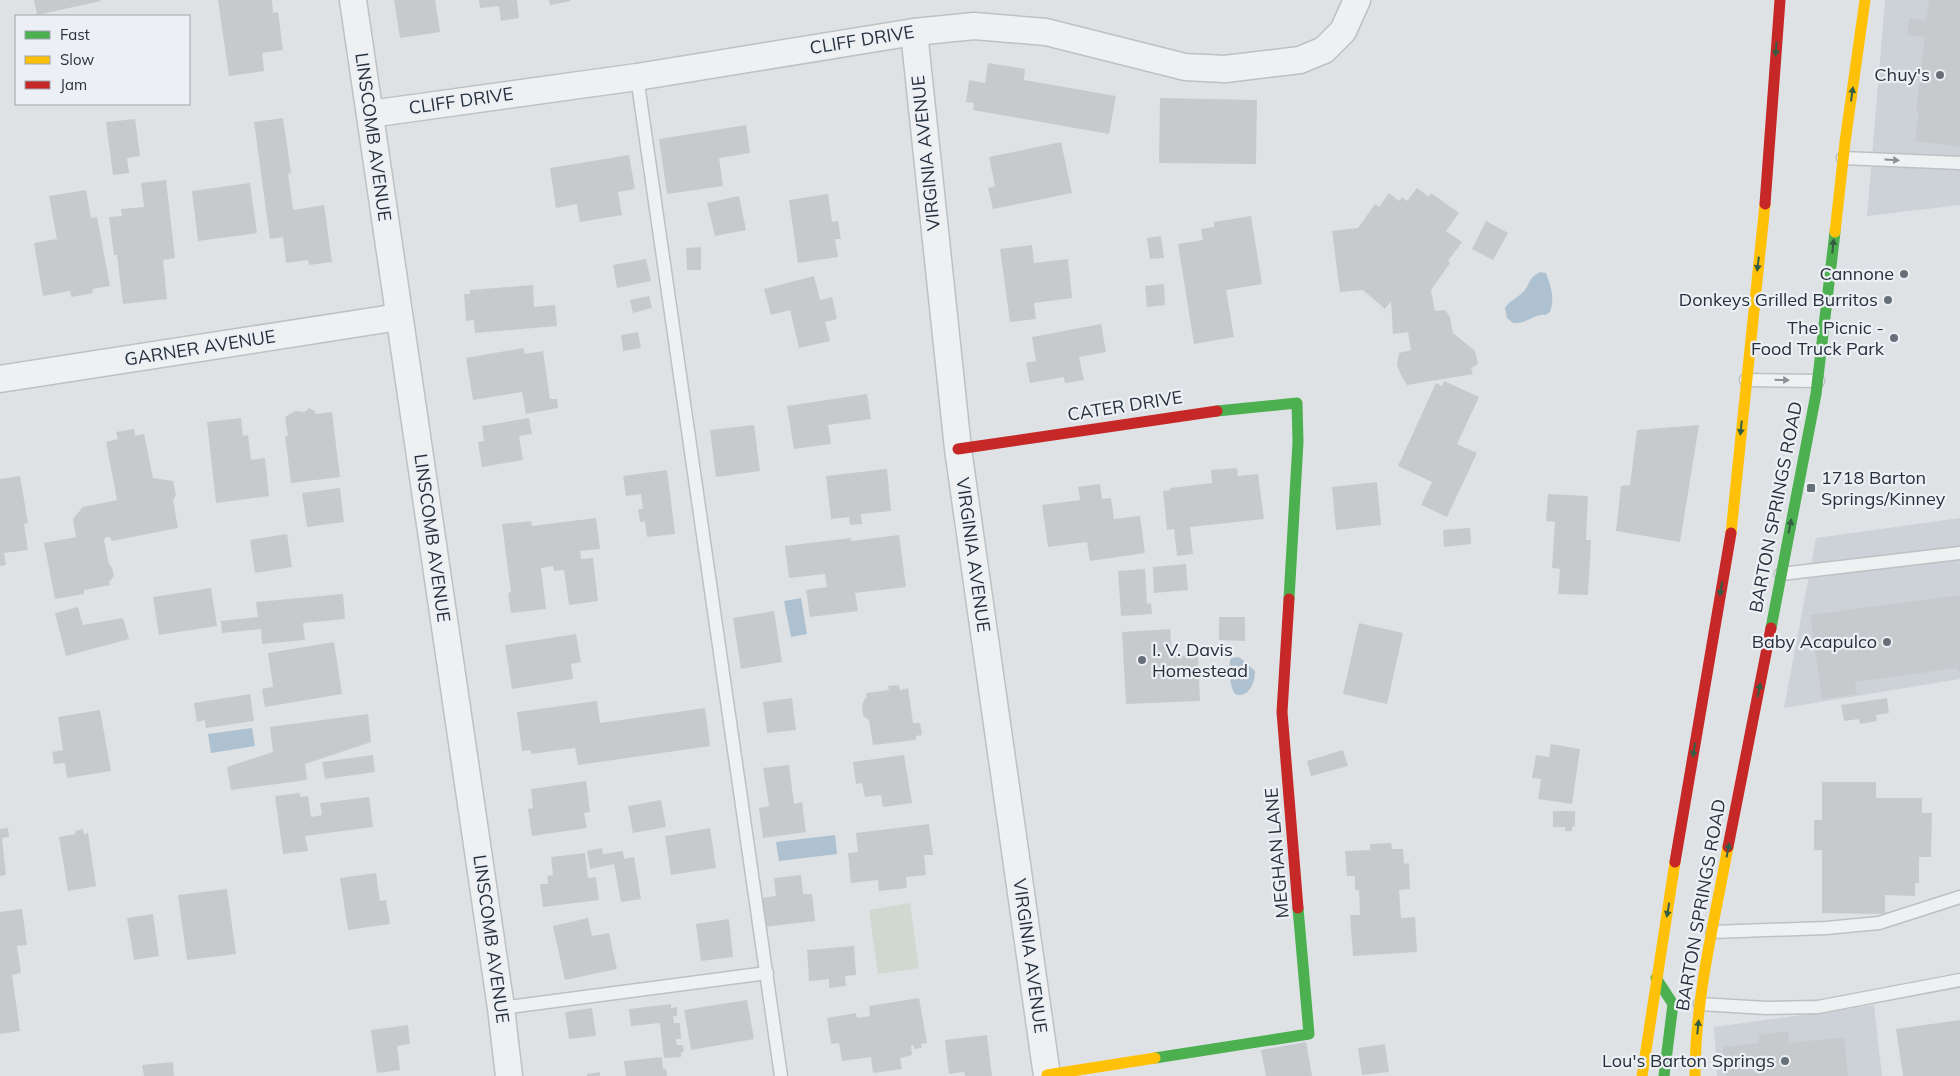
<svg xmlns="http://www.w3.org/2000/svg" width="1960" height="1076" viewBox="0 0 1960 1076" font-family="Mulish,sans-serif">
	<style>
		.built { fill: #cdd2d8 }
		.green { fill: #d0d9d0 }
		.water { fill: #adc1d0 }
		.building { fill: #c7cacd }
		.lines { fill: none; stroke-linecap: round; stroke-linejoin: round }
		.lane-casing { stroke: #bec0c3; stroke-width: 15 }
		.street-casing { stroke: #bec0c3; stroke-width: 29 }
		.lane { stroke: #eef0f1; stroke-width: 12 }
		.street { stroke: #eef0f1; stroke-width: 26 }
		.fast { stroke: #4caf50; stroke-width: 11 }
		.slow { stroke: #ffc107; stroke-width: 11 }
		.jam { stroke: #c62828; stroke-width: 11 }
		.oneway { fill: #345d44 }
		.oneway2 { fill: #8a9097 }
		.poi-dot { fill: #676f78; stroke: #ecf0f5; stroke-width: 2 }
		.labels { text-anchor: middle; stroke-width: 4.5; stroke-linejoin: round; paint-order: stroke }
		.street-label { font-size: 18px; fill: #27313d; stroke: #ecf0f5 }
		.poi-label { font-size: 18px; fill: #27313d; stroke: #ecf0f5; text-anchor: end }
	</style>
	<rect width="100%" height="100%" fill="#dfe2e5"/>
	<g class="built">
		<polygon points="1885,0 1960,0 1960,205 1867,216"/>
		<polygon points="1960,518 1960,679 1784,708 1816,538"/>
		<polygon points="1874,1005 1882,1076 1717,1076 1714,1027"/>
	</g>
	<polygon class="green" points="910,903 919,968 878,974 869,910"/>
	<g class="water">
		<path d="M1540,272L1546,273C1551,287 1555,298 1550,312L1546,315C1534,313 1528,324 1513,323L1507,318L1505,308C1510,300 1518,298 1524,291C1531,283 1527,279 1540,272Z"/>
		<polygon points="801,598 807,634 791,637 784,601"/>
		<path d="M1239,657L1255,671C1255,683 1248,699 1235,694C1230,689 1228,664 1231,658Z"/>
		<polygon points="252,728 255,746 211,753 208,734"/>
		<polygon points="835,835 837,854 779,861 776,842"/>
	</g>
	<g class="building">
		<polygon points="34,0 101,0 101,1 37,15"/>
		<polygon points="218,0 272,0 273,13 278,12 283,50 262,53 264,71 229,76"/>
		<polygon points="394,0 435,0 440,32 400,38"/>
		<polygon points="479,0 517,0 519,18 501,21 499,6 480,8"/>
		<polygon points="549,0 570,0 571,1 550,5"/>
		<polygon points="1929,0 1960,0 1960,147 1915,141 1919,112 1916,112 1925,37 1907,35 1909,18 1926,21"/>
		<polygon points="988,63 1025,69 1024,80 1116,96 1109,134 973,110 974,103 966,102 969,80 985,83"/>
		<polygon points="1160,98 1257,100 1256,164 1159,163"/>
		<polygon points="283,118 291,173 288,174 293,210 324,205 332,262 309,265 308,260 286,263 283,237 270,239 254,122"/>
		<polygon points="135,119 140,156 127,158 129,173 113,175 106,122"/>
		<polygon points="746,125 750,153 719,158 723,186 667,194 659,139"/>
		<polygon points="1061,142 1072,193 993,209 988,188 995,186 989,157"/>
		<polygon points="629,155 635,189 618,192 622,215 580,222 577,204 556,208 550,168"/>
		<polygon points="166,180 175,258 163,260 167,299 123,304 117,255 114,255 109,217 122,216 121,209 144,207 141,183"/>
		<polygon points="250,183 257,233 198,241 192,191"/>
		<polygon points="1417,188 1429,197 1431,193 1459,213 1446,231 1462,242 1448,261 1450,263 1431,290 1435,311 1445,310 1450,317 1453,333 1475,351 1478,364 1471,368 1473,374 1407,385 1401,375 1397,365 1399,353 1411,350 1408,332 1393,334 1391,301 1385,309 1363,290 1340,292 1332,231 1358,228 1375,204 1379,207 1389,193 1399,201 1402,197 1407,201"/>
		<polygon points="86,190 91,218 97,217 110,286 92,289 93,293 71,297 70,291 43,296 34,243 57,239 49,196"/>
		<polygon points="828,194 832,222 838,221 841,239 835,239 838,257 798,263 789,200"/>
		<polygon points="739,196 746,230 715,236 707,203"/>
		<polygon points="1251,216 1262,284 1226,290 1234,337 1194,344 1178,244 1203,240 1201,229 1214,227 1214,222"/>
		<polygon points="1486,221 1508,233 1493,260 1472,249"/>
		<polygon points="1161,236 1164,258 1150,259 1147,238"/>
		<polygon points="1032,245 1034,263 1068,259 1072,298 1034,303 1036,319 1010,322 1000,249"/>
		<polygon points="701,247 701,270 687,270 686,248"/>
		<polygon points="646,259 651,281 617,288 613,265"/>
		<polygon points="814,276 820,300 832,297 837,319 825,322 830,341 799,348 790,310 771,315 764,289"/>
		<polygon points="1164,284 1165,305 1147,307 1145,286"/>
		<polygon points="533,285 534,307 555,305 557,326 475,333 474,320 466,321 464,294 470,294 470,290"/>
		<polygon points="649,296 652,308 633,313 630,300"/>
		<polygon points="1101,324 1106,352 1079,357 1084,380 1065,383 1064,377 1030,383 1026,363 1036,361 1032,337"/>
		<polygon points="638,332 641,348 623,351 621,335"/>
		<polygon points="523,348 525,354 543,351 550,399 557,399 558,408 526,414 522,392 473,400 466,358"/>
		<polygon points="1444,381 1479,397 1457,444 1477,453 1447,517 1421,505 1432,482 1398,466 1436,383 1442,386"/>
		<polygon points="867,394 871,419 828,425 831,444 794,449 787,406"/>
		<polygon points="309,408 315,411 316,414 332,412 340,477 291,483 285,436 288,436 285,417 295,411 305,412"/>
		<polygon points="241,418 243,436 248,435 251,460 265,458 269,496 216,503 207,422"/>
		<polygon points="529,418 532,434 519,436 523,460 482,467 478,442 484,441 482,426"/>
		<polygon points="754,425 760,471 716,477 710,430"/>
		<polygon points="1699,425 1680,542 1616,531 1621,486 1630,485 1637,430"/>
		<polygon points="134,429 135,436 144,434 153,478 173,481 176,495 173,500 178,528 112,541 110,537 106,537 104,540 109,564 112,568 114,576 109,582 110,585 84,590 84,594 55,599 44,543 76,537 73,519 83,507 117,500 106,442 118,439 116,432"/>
		<polygon points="1237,468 1238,476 1258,474 1264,519 1190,527 1193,554 1177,556 1174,529 1167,530 1163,491 1170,490 1170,488 1212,483 1211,470"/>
		<polygon points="887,469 891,511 861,514 862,524 850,525 849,517 831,519 826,476"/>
		<polygon points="667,470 675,534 647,537 645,521 640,522 638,509 643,509 641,494 626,496 623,476"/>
		<polygon points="20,476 28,523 24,524 28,550 4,553 6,565 0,566 0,479"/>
		<polygon points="1377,482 1381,525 1336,530 1332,487"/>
		<polygon points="1100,484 1102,499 1111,498 1114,519 1140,516 1145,553 1090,561 1087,542 1048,547 1042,505 1080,500 1078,487"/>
		<polygon points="340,488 344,522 307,527 302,493"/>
		<polygon points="1548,494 1588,496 1586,540 1591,540 1588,595 1558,594 1560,569 1552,568 1555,522 1546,521"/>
		<polygon points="596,518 600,549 580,551 581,559 593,558 598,601 569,605 564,570 554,571 553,566 541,568 546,609 511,613 508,593 511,592 502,524 531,521 532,526"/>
		<polygon points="1470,528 1471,544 1444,547 1443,530"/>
		<polygon points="287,534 292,567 255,573 250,540"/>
		<polygon points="899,535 906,587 855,593 858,611 810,617 806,590 827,587 825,574 789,578 785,546 851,538 851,541"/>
		<polygon points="1186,564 1188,590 1154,593 1153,567"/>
		<polygon points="1145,569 1147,604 1151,603 1152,614 1121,616 1118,571"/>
		<polygon points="211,588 217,626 159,635 153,597"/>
		<polygon points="343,594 345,619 303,623 305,640 262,644 261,629 222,633 221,621 258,617 256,602"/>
		<polygon points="1960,595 1960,671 1958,671 1957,668 1855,682 1857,694 1822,699 1810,615"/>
		<polygon points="78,607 83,625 123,618 129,639 66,656 55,613"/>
		<polygon points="774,611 782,662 741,669 733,618"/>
		<polygon points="1219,617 1245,617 1245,641 1219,640"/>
		<polygon points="1359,623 1403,633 1387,704 1343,694"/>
		<polygon points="1170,629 1172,656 1198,655 1200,701 1126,704 1122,632"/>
		<polygon points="576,634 581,662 571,664 573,679 512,689 505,645"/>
		<polygon points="334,642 342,694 265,707 262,689 273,687 268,653"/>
		<polygon points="899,685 900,690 908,688 913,723 920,723 922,735 916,736 916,740 873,745 869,720 863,716 862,705 865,698 867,698 866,693 889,690 888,686"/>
		<polygon points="250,694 254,721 206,728 205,720 197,722 194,703"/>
		<polygon points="792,698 796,730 767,733 763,702"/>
		<polygon points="1887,698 1889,713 1876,715 1877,721 1860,724 1859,719 1844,721 1841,705"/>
		<polygon points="597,701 600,723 705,708 710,746 578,765 575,748 531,754 531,750 522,751 517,712"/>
		<polygon points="100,710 111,771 67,778 65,763 54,764 52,752 63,750 58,717"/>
		<polygon points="368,714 371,742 305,764 307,780 231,790 227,767 273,752 270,727"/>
		<polygon points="1551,744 1580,749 1572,804 1538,799 1541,779 1532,778 1536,755 1549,757"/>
		<polygon points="1343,750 1348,766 1311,776 1307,761"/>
		<polygon points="373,755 375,772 325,779 322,762"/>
		<polygon points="904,755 912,803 883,807 881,795 865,797 862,783 856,784 853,762"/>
		<polygon points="789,765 794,804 802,802 806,832 763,838 759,808 769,806 763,768"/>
		<polygon points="586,781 590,812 584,813 587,828 532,836 528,809 533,808 531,789"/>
		<polygon points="1822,782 1876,782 1876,798 1922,798 1922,813 1932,813 1931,857 1919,857 1919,883 1915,883 1915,896 1885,895 1885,914 1822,913 1822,850 1814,850 1814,820 1822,820"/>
		<polygon points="300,793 300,797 308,796 311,817 322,815 320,803 369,797 373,827 305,836 308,851 283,854 275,796"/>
		<polygon points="661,800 666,827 633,833 628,806"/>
		<polygon points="1553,811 1575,811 1575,826 1572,827 1572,831 1565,831 1565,827 1553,827"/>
		<polygon points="929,824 933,855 924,855 926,875 906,877 907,888 879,891 878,880 851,883 848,853 858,852 856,833"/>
		<polygon points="8,828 9,837 2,838 6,875 0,876 0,829"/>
		<polygon points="710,828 716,868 671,875 665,836"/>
		<polygon points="83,829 84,834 88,833 96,886 68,891 59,837 75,834 75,831"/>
		<polygon points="1391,843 1392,849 1403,849 1404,864 1409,863 1410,889 1399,890 1401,918 1415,917 1417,952 1353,956 1350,915 1360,915 1359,890 1355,890 1355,876 1347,876 1345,851 1370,850 1370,844"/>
		<polygon points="602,848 603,854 623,851 624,859 634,857 641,899 621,902 614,864 590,869 587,851"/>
		<polygon points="585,853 588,878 596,877 599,900 543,907 540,884 548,884 547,876 553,875 551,857"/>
		<polygon points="376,873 380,901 386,900 390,924 348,930 340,878"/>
		<polygon points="801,875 803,894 812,894 815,921 764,927 761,898 776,896 774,878"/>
		<polygon points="227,889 236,954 187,960 178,895"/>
		<polygon points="22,909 27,945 17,946 21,973 12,975 20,1031 0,1034 0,912"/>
		<polygon points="153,914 159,956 134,960 127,918"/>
		<polygon points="588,918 592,936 609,933 617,969 565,980 553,926"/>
		<polygon points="729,919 733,957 701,961 696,924"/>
		<polygon points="854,946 856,975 845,976 846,986 829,988 829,979 809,981 807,950"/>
		<polygon points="919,998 927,1043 921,1044 922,1048 914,1049 914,1045 911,1046 912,1055 900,1058 902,1069 873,1073 871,1057 842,1061 839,1043 831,1044 827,1018 856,1013 857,1018 870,1016 869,1006"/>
		<polygon points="747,1000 754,1039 691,1050 684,1010"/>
		<polygon points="671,1004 671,1008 677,1007 677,1016 673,1016 674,1023 680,1023 681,1039 676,1039 677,1045 683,1045 684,1052 681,1052 681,1057 664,1058 660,1023 631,1026 629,1009"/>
		<polygon points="592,1008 596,1036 569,1039 565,1012"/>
		<polygon points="1960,1020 1960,1076 1903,1076 1896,1029"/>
		<polygon points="408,1025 410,1044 397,1046 400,1070 377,1073 371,1030"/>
		<polygon points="1788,1031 1789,1043 1844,1037 1848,1076 1726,1076 1723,1047 1759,1043 1759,1035"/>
		<polygon points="987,1035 992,1076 965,1076 964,1072 949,1074 945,1040"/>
		<polygon points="1306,1042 1312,1076 1266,1076 1261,1050"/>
		<polygon points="1385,1044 1389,1072 1362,1075 1358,1048"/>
		<polygon points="662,1057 663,1069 666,1069 667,1076 626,1076 624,1061"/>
		<polygon points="173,1062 174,1076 144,1076 142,1065"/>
		<polygon points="600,1072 600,1076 587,1076 587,1074"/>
	</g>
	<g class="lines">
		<g class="lane-casing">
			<g id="lane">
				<polyline points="637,77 781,1076"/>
				<polyline points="1843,158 1960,163"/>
				<polyline points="1746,380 1818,381"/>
				<polyline points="1781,574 1960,553"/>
				<polyline points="1712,932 1826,928 1879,923 1960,897"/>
				<polyline points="1700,1004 1766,1008 1818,1007 1960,980"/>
				<polyline points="501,1008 767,973"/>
			</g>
		</g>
		<g class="street-casing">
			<g id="street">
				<polyline points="353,0 501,1008 509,1076"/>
				<polyline points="914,32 958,449 1047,1076"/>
				<polyline points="370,114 637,77 914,32 974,26 1046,32 1185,67 1225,69 1300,60 1324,50 1343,31 1357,0"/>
				<polyline points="0,379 399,317"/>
			</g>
		</g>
		<use href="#lane" class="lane"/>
		<use href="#street" class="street"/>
		<g class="fast">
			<polyline points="1217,411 1297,403 1298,442 1289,599"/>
			<polyline points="1771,628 1816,394 1835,232"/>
			<polyline points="1656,978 1673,1004 1664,1076"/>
			<polyline points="1155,1058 1309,1034 1298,908"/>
		</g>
		<g class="slow">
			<polyline points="1835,232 1845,142 1865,0"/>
			<polyline points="1731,533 1765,204"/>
			<polyline points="1047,1075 1155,1058"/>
			<polyline points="1642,1076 1675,862"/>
			<path d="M1695,1076C1695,999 1714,923 1728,847"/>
		</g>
		<g class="jam">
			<polyline points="1765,204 1780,0"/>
			<polyline points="958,449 1217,411"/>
			<polyline points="1289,599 1282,712 1298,908"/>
			<polyline points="1728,847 1771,628"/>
			<polyline points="1675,862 1731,533"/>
		</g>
	</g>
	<defs><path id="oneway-solid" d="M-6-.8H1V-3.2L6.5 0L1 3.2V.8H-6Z" transform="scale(1.25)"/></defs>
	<g class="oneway">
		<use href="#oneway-solid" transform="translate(1776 49) rotate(94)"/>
		<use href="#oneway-solid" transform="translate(1852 94) rotate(-82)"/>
		<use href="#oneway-solid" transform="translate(1833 246) rotate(-84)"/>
		<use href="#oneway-solid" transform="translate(1758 264) rotate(97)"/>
		<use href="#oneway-solid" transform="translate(1741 428) rotate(96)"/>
		<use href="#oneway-solid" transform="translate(1790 526) rotate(-79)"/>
		<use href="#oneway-solid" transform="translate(1721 589) rotate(100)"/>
		<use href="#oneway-solid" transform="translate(1759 690) rotate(-79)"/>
		<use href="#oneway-solid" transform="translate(1694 750) rotate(100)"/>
		<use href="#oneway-solid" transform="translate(1728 850) rotate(-79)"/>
		<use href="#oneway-solid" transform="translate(1668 910) rotate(100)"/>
		<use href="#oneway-solid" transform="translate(1698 1027) rotate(-84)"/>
	</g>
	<g class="oneway2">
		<use href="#oneway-solid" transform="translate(1892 160) rotate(3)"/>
		<use href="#oneway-solid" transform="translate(1782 380) rotate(1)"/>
	</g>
	<g class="poi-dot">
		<circle cx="1940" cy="75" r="5"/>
		<circle cx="1904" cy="274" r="5"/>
		<circle cx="1888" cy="300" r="5"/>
		<circle cx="1894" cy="338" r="5"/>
		<rect x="1806" y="483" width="10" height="10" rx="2.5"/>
		<circle cx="1887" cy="642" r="5"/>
		<circle cx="1142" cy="660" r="5"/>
		<circle cx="1785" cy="1061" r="5"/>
	</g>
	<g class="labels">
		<g class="street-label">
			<text transform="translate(862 40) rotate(-9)" y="6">CLIFF DRIVE</text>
			<text transform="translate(461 101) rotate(-8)" y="6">CLIFF DRIVE</text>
			<text transform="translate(373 137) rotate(82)" y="6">LINSCOMB AVENUE</text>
			<text transform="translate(926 153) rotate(-96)" y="6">VIRGINIA AVENUE</text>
			<text transform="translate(200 348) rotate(-9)" y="6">GARNER AVENUE</text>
			<text transform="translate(1125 406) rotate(-9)" y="6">CATER DRIVE</text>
			<text transform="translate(1776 507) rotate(-79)" y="6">BARTON SPRINGS ROAD</text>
			<text transform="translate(432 538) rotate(82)" y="6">LINSCOMB AVENUE</text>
			<text transform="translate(973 555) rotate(82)" y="6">VIRGINIA AVENUE</text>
			<text transform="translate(1277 853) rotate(-95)" y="6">MEGHAN LANE</text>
			<text transform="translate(1701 905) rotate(-80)" y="6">BARTON SPRINGS ROAD</text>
			<text transform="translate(491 939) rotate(82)" y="6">LINSCOMB AVENUE</text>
			<text transform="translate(1030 956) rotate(82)" y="6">VIRGINIA AVENUE</text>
		</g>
		<g class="poi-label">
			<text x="1930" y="81">Chuy's</text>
			<text x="1894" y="280">Cannone</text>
			<text x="1878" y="306">Donkeys Grilled Burritos</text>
			<text x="1884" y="334">The Picnic -<tspan x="1884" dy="21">Food Truck Park</tspan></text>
			<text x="1821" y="484" text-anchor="start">1718 Barton<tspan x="1821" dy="21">Springs/Kinney</tspan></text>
			<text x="1877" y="648">Baby Acapulco</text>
			<text x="1152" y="656" text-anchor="start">I. V. Davis<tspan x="1152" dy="21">Homestead</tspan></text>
			<text x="1775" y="1067">Lou's Barton Springs</text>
		</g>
	</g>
	<rect x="15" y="15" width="175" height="90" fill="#ecf0f5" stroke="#9da4ab"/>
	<rect x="25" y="31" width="25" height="8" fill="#4caf50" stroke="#9da4ab"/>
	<text x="60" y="40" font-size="15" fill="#27313d">Fast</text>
	<rect x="25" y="56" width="25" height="8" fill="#ffc107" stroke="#9da4ab"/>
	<text x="60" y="65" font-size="15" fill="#27313d">Slow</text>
	<rect x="25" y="81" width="25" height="8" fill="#c62828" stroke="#9da4ab"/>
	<text x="60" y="90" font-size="15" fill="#27313d">Jam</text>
</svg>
